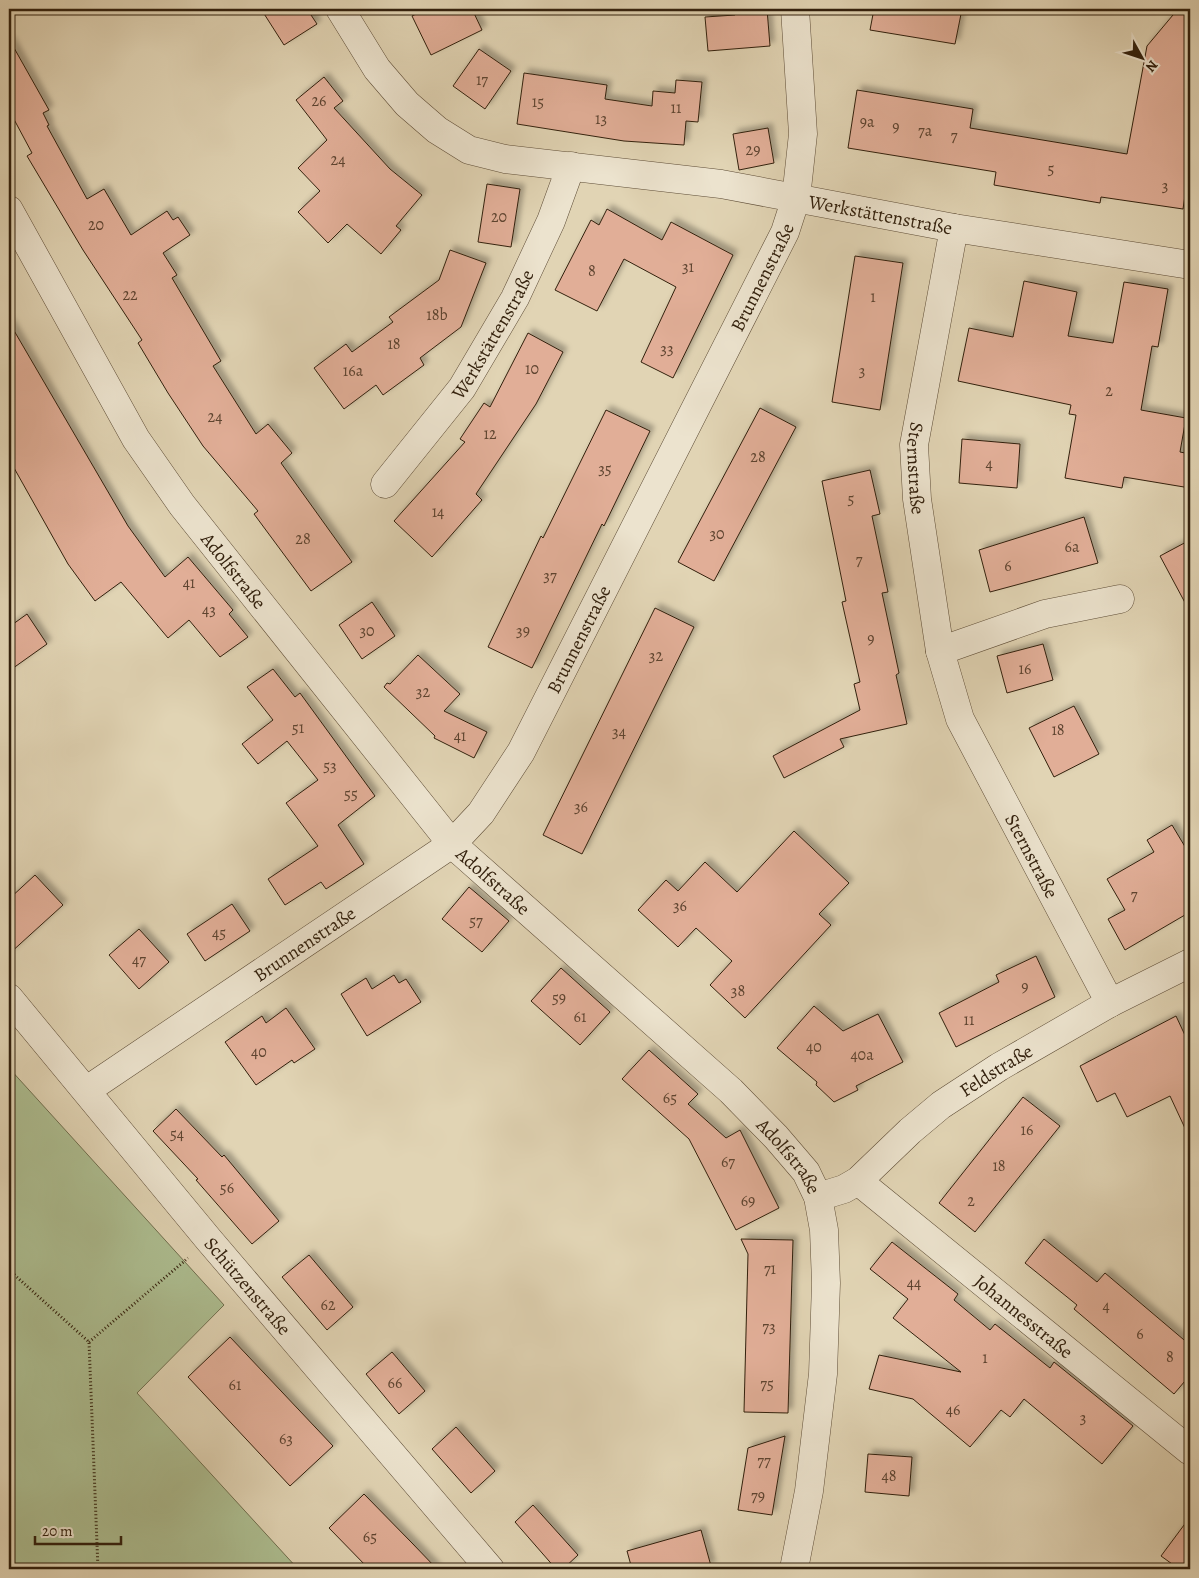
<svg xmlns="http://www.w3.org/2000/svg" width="1199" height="1578" viewBox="0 0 1199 1578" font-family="Alegreya,serif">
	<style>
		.green { fill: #adbe91; stroke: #706f4f }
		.building { fill: #e1ae97; stroke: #32200d; filter: url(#shadow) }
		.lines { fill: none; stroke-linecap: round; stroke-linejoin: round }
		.minor-casing { stroke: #5e4d37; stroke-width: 29 }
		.path { stroke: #32200d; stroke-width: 3; stroke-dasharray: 1 2.5; stroke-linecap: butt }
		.minor { stroke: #ece3ce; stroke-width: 28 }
		.labels { text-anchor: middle; stroke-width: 4; stroke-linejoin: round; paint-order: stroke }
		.number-label { font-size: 16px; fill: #5e4430 }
		.street-label { font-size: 19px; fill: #32200d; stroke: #ece3ce }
	</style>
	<defs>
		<filter id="shadow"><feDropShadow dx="4.5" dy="-4.5" stdDeviation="2.5" flood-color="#0004"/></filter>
	</defs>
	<rect width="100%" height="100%" fill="#e1d4b4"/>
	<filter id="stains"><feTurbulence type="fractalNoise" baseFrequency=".004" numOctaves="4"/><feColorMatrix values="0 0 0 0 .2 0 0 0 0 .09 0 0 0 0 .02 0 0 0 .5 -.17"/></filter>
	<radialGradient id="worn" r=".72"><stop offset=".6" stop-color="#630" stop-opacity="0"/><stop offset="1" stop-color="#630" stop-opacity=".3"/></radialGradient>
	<polygon class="green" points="9,1068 224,1305 137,1393 298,1569 9,1569"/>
	<g class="building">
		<polygon points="261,9 307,9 317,24 284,45"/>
		<polygon points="426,9 472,9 482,30 431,55 412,16"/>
		<polygon points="735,9 767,9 770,46 708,51 705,17 735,15"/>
		<polygon points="874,9 962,9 955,44 870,30"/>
		<polygon points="1178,9 1190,9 1190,162 1183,209 1101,197 1100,203 994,185 996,172 848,148 857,90 973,109 970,128 1127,154 1147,46"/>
		<polygon points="9,39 49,110 43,113 49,125 47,126 87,199 104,189 131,235 167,211 173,220 178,217 190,235 163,253 177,275 172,278 221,361 213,366 256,434 268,424 292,453 281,463 352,562 311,591 254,514 258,511 203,446 168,393 138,343 142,340 83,250 27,156 32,153 9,110"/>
		<polygon points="479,49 511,71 485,109 453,86"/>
		<polygon points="524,73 607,85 605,99 652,106 653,91 675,93 676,80 702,82 698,122 686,121 684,145 624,141 517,124"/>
		<polygon points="324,77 343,101 334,108 390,169 422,195 396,226 401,230 381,254 347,224 328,243 298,212 320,191 298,168 327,140 296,100"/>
		<polygon points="768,128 774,163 739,170 733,134"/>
		<polygon points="487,184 520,189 511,247 478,242"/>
		<polygon points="607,209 662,240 671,222 733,255 673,378 641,362 676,287 624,259 597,311 555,290 591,220 599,225"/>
		<polygon points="450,250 486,263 461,327 420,358 424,365 383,395 376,385 344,409 314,368 346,344 352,352 393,322 389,317 439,280"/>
		<polygon points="855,256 903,263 880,410 832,402"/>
		<polygon points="1024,281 1077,292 1068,336 1113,343 1124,282 1168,289 1158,347 1152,346 1141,410 1186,418 1180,452 1190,454 1190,488 1124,477 1122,488 1065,478 1076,415 1069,414 1071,405 958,381 969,328 1013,337"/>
		<polygon points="9,322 128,526 165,577 188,557 233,610 229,614 248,637 220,657 189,620 168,638 121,582 95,601 68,564 9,459"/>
		<polygon points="528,333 563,352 536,404 476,494 482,500 432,557 394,521 465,442 460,439 484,403 490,407"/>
		<polygon points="760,408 796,427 714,581 678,562"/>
		<polygon points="606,410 650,431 604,526 602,524 532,668 488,647 541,536 543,538"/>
		<polygon points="962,439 1020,444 1017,488 959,483"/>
		<polygon points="870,470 880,514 872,516 888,592 882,593 899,673 896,675 907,724 840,739 844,747 784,778 773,756 860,710 854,684 860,682 842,602 846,601 822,481"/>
		<polygon points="1084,517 1098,563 990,592 979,550"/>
		<polygon points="1190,540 1190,612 1160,556"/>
		<polygon points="372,602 395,636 362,659 339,625"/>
		<polygon points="655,608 694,627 582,854 543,835"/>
		<polygon points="27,614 47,644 9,671 9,627"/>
		<polygon points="1043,644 1053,680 1007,693 997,656"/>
		<polygon points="418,655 460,694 444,711 487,732 474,758 434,738 435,736 384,687 387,683 390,684"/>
		<polygon points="273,669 295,697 300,693 375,796 338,825 364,864 326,889 321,882 285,905 268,879 318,846 286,803 318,780 287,741 258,764 242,744 273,720 247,687"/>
		<polygon points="1074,706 1099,754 1054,777 1029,728"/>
		<polygon points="1172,825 1190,855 1190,912 1125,950 1108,919 1125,910 1107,879 1154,852 1147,840"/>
		<polygon points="794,831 849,883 819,914 831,925 745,1018 710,985 732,961 696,928 678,947 638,910 666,880 678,891 705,862 737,892"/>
		<polygon points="35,875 63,905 9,954 9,899"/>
		<polygon points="469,887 509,921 482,952 442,919"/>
		<polygon points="232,904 250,931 205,961 187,934"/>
		<polygon points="139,929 169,962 139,989 109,955"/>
		<polygon points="1036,956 1055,997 956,1047 939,1013 999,982 996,975"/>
		<polygon points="561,968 610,1012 580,1045 531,1001"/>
		<polygon points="394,975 399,983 406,979 421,1002 367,1036 341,994 366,978 372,989"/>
		<polygon points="814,1006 843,1031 878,1014 903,1062 856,1086 858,1090 834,1102 816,1085 817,1082 777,1048"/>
		<polygon points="286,1008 315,1049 294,1063 292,1060 256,1085 225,1042 262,1016 266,1023"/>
		<polygon points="1176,1016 1190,1046 1190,1139 1170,1096 1127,1117 1115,1093 1097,1102 1080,1066"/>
		<polygon points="649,1050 698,1094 688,1104 726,1138 740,1130 779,1208 736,1230 689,1139 622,1079"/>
		<polygon points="1023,1097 1060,1126 975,1232 939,1203"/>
		<polygon points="176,1109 222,1157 224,1155 279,1221 252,1244 196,1180 198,1179 153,1131"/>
		<polygon points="741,1239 793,1240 788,1413 744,1412 748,1254"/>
		<polygon points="1044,1239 1097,1282 1105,1273 1190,1345 1190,1375 1174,1394 1074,1309 1077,1305 1025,1263"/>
		<polygon points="892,1242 958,1294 954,1300 990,1330 995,1324 1050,1368 1054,1362 1133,1426 1102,1464 1024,1399 1010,1417 1001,1410 970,1447 913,1399 869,1389 879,1355 961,1372 893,1318 908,1299 870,1269"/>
		<polygon points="309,1255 353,1307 327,1330 282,1277"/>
		<polygon points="230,1337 333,1446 290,1486 188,1377"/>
		<polygon points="392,1352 425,1391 399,1414 366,1374"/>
		<polygon points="456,1427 495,1471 471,1493 432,1449"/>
		<polygon points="785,1436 772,1515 738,1510 748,1448"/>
		<polygon points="868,1454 912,1457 909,1496 865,1492"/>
		<polygon points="364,1494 412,1543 437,1569 369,1569 329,1528"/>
		<polygon points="533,1505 578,1555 563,1569 556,1569 515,1522"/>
		<polygon points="1190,1517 1190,1569 1179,1569 1161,1556"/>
		<polygon points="701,1530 711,1566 699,1569 632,1569 627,1551"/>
	</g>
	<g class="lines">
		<g class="minor-casing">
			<g id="minor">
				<path id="s1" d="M340,9L377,69L407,104L437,130L469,150L505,159L721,184L954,228L1190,265"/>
				<path id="s2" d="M9,210L136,439L182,505L452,844L731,1091L776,1137L806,1172L818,1197L824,1230L826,1283L823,1374L809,1491L794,1569"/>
				<path id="s3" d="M954,228L914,445L917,499L940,651L960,719L1110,1003"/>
				<path id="s4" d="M385,484L462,388L515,298L551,221L571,166"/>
				<polyline points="940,651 1045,614 1120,599"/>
				<path id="s5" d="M9,998L209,1240L490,1569"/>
				<path id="s6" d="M87,1090L452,844L481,813L521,752L785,232L796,198L803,134L795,9"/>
				<path id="s7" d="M858,1181L1190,1451"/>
				<path id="s8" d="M818,1197L844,1189L858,1181L910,1131L941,1105L999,1067L1110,1003L1190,963"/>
			</g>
		</g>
		<g class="path">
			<polyline points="9,1270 89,1342 98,1569"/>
			<polyline points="89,1342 188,1258"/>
		</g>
		<use href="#minor" class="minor"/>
	</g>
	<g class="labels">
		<g class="number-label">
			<text x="482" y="85">17</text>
			<text x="319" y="106">26</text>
			<text x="538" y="107">15</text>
			<text x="676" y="113">11</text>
			<text x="601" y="124">13</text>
			<text x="867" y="127">9a</text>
			<text x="896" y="132">9</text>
			<text x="925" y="136">7a</text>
			<text x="954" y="141">7</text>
			<text x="753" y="155">29</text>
			<text x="338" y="165">24</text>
			<text x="1051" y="174">5</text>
			<text x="1165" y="191">3</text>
			<text x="499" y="222">20</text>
			<text x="96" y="230">20</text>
			<text x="688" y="272">31</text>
			<text x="592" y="276">8</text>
			<text x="130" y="300">22</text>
			<text x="873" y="302">1</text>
			<text x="437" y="320">18b</text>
			<text x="394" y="349">18</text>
			<text x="667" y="354">33</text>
			<text x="532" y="374">10</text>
			<text x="353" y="376">16a</text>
			<text x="862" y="376">3</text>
			<text x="1109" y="396">2</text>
			<text x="215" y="422">24</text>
			<text x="490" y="439">12</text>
			<text x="758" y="462">28</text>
			<text x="989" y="469">4</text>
			<text x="605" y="474">35</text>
			<text x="851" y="504">5</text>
			<text x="438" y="517">14</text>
			<text x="717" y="539">30</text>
			<text x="303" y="544">28</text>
			<text x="1072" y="552">6a</text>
			<text x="859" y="565">7</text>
			<text x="1008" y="571">6</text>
			<text x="550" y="581">37</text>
			<text x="189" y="588">41</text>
			<text x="209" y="615">43</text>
			<text x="367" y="636">30</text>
			<text x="523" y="636">39</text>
			<text x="871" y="644">9</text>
			<text x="656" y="661">32</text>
			<text x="1025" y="674">16</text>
			<text x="423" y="697">32</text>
			<text x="298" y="733">51</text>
			<text x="1058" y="735">18</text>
			<text x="619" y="737">34</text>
			<text x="460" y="741">41</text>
			<text x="330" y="771">53</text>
			<text x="351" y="799">55</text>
			<text x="581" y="812">36</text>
			<text x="1134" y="900">7</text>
			<text x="680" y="911">36</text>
			<text x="476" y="926">57</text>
			<text x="219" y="938">45</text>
			<text x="139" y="965">47</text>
			<text x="1025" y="992">9</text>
			<text x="738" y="996">38</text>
			<text x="559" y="1003">59</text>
			<text x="580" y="1022">61</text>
			<text x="969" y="1025">11</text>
			<text x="814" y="1052">40</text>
			<text x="259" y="1057">40</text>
			<text x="862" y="1060">40a</text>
			<text x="670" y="1103">65</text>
			<text x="1027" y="1135">16</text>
			<text x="177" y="1139">54</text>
			<text x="728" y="1167">67</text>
			<text x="999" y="1171">18</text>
			<text x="227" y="1193">56</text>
			<text x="748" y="1206">69</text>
			<text x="971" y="1206">2</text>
			<text x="770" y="1274">71</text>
			<text x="914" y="1288">44</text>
			<text x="328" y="1310">62</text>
			<text x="1106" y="1311">4</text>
			<text x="769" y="1332">73</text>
			<text x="1140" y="1339">6</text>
			<text x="1170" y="1362">8</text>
			<text x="985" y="1363">1</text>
			<text x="395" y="1388">66</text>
			<text x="767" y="1389">75</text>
			<text x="235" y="1390">61</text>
			<text x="953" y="1415">46</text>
			<text x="1083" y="1423">3</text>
			<text x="286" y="1444">63</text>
			<text x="764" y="1466">77</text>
			<text x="889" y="1481">48</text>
			<text x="758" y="1501">79</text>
			<text x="370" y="1542">65</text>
		</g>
		<g class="street-label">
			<text dy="7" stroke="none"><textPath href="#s1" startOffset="611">Werkstättenstraße</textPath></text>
			<text dy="7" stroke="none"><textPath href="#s6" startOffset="1088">Brunnenstraße</textPath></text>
			<text dy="7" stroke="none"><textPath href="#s4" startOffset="185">Werkstättenstraße</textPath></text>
			<text dy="7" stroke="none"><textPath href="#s3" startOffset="244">Sternstraße</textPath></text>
			<text dy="7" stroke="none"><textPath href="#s2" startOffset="426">Adolfstraße</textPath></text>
			<text dy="7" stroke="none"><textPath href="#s6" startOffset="682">Brunnenstraße</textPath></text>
			<text dy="7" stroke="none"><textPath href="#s3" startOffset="654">Sternstraße</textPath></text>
			<text dy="7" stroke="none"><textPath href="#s2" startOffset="831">Adolfstraße</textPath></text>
			<text dy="7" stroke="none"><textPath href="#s6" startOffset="262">Brunnenstraße</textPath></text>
			<text dy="7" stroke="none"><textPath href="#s8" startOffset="221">Feldstraße</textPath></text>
			<text dy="7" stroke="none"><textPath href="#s2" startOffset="1236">Adolfstraße</textPath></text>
			<text dy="7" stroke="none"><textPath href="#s5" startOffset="374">Schützenstraße</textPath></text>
			<text dy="7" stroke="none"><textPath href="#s7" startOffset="214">Johannesstraße</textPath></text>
		</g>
	</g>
	<rect width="1199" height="1578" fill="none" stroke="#e1d4b4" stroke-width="30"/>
	<rect x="10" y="10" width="1179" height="1558" fill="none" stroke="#32200d" stroke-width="2.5"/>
	<rect x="15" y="15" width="1169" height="1548" fill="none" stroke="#32200d"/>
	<g transform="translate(1142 58) rotate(130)" stroke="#ece3ce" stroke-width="4" paint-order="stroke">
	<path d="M0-4L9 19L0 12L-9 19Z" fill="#32200d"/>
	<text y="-8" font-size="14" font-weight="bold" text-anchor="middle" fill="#32200d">N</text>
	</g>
	<path d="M35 1536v8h86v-8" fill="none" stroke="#32200d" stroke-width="2.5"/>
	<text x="42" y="1536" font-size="15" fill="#32200d" stroke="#ece3ce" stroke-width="4" paint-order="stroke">20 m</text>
	<rect width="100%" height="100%" filter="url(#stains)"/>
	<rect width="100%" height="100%" fill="url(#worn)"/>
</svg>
